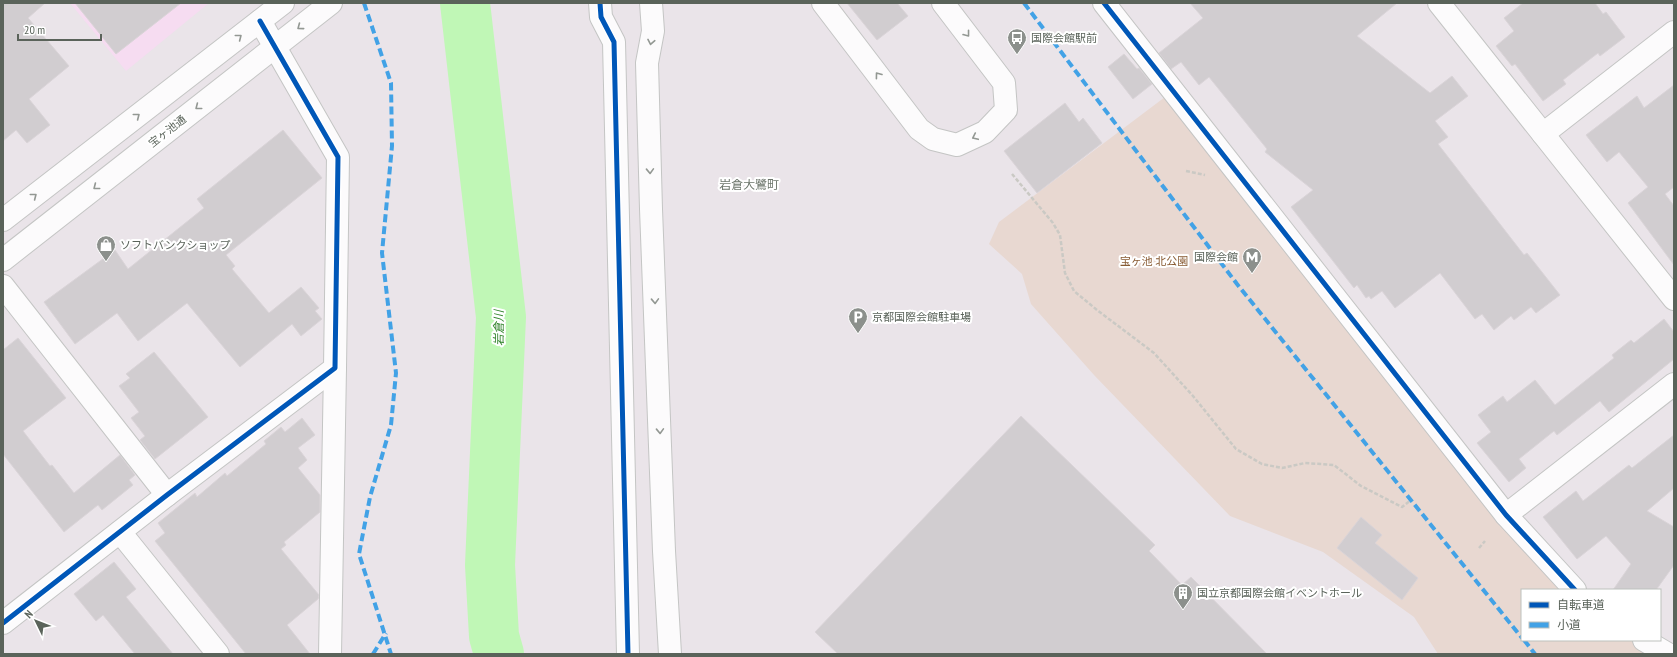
<svg xmlns="http://www.w3.org/2000/svg" width="1677" height="657" viewBox="0 0 1677 657" font-family="'PT Sans Narrow','Noto Sans JP',sans-serif">
	<style>
		.commercial { fill: #f6dcf1 }
		.green { fill: #e8d8d1 }
		.lines { fill: none; stroke-linecap: round; stroke-linejoin: round }
		.river { stroke: #c0f7b6; stroke-width: 50 }
		.building { fill: #d1cdd0; stroke: #dad4d8 }
		.minor-casing { stroke: #c4c5c4; stroke-width: 24 }
		.path { stroke: #cac9c4; stroke-width: 2.5; stroke-dasharray: 4 2; stroke-linecap: butt }
		.minor { stroke: #fcfbfc; stroke-width: 22 }
		.quiet { stroke: #42a2e6; stroke-width: 4; stroke-dasharray: 8 4; stroke-linecap: butt }
		.cycleway-casing { stroke: #fff; stroke-width: 8 }
		.cycleway { stroke: #0057b8; stroke-width: 5 }
		.oneway { stroke: #939893 }
		.labels { text-anchor: middle; stroke-width: 4; stroke-linejoin: round; paint-order: stroke }
		.poi-label { font-size: 11px; fill: #5a635a; stroke: #fff; text-anchor: start }
		.street-label { font-size: 11px; fill: #5a635a; stroke: #fff }
		.park-label { font-size: 11px; fill: #885b33; stroke: #fff }
		.neighbourhood-label { font-size: 12px; fill: #6c756b; stroke: #fff }
		.water-label { font-size: 12px; font-style: italic; fill: #35862f; stroke: #fff }
	</style>
	<rect width="100%" height="100%" fill="#eae4e9"/>
	<polygon class="commercial" points="70,3 209,3 126,71"/>
	<polygon class="green" points="1173,91 1575,590 1522,590 1522,640 1644,640 1668,654 1438,654 1414,617 1323,552 1230,516 1094,375 1031,304 1022,274 989,244 999,222"/>
	<g class="lines">
		<polyline class="river" points="465,3 501,317 490,565 494,636 499,654"/>
	</g>
	<g class="building">
		<polygon points="3,3 45,3 28,18 69,66 29,99 50,125 27,143 16,130 3,141"/>
		<polygon points="75,3 181,3 116,54"/>
		<polygon points="847,3 897,3 908,16 877,40"/>
		<polygon points="1190,3 1397,3 1357,36 1430,93 1452,76 1468,96 1435,121 1448,137 1438,144 1524,255 1527,253 1560,295 1536,313 1531,307 1514,320 1511,316 1494,330 1482,314 1475,319 1440,273 1395,308 1382,291 1371,299 1369,296 1366,298 1357,285 1354,288 1291,207 1313,190 1265,152 1267,149 1209,77 1199,85 1181,62 1171,69 1159,53 1203,18"/>
		<polygon points="1523,3 1595,3 1603,14 1606,12 1625,37 1600,56 1598,53 1563,80 1566,84 1543,101 1515,64 1512,66 1496,46 1514,31 1504,18"/>
		<polygon points="1124,54 1137,69 1139,68 1152,84 1133,99 1108,67"/>
		<polygon points="1674,85 1674,187 1665,194 1674,206 1674,265 1628,203 1648,187 1619,152 1607,162 1586,135 1637,96 1644,108"/>
		<polygon points="1065,103 1079,122 1083,118 1102,143 1037,193 1004,151"/>
		<polygon points="283,130 322,178 226,255 235,266 232,269 269,313 301,287 319,308 315,311 322,319 301,336 292,324 240,367 187,303 138,341 117,313 75,344 44,302 115,250 128,269 204,208 197,199"/>
		<polygon points="1664,319 1674,332 1674,359 1609,412 1600,401 1557,435 1554,431 1519,459 1526,468 1509,482 1477,443 1491,432 1478,415 1503,396 1507,402 1535,380 1555,405 1614,358 1612,355 1631,340 1634,343"/>
		<polygon points="18,338 66,398 23,431 50,466 52,465 74,493 120,455 135,475 129,480 133,485 102,510 98,505 64,532 3,454 3,350"/>
		<polygon points="154,352 208,417 155,459 140,440 145,436 131,418 139,412 119,386 130,378 126,374"/>
		<polygon points="1021,416 1155,545 1149,551 1182,585 1191,577 1267,654 838,654 815,632"/>
		<polygon points="302,418 315,435 298,448 307,460 298,468 320,495 320,512 284,542 286,545 281,549 319,595 318,599 287,625 310,654 246,654 155,541 165,533 158,523 195,493 197,497 225,473 227,476 266,444 264,441 281,427 285,432"/>
		<polygon points="1674,435 1674,488 1647,511 1674,527 1674,565 1656,590 1613,590 1631,564 1606,536 1577,559 1543,517 1576,491 1583,501 1629,465 1632,468"/>
		<polygon points="1361,517 1382,535 1375,543 1418,578 1402,600 1337,548"/>
		<polygon points="114,562 136,589 126,597 173,654 135,654 103,615 96,621 74,594"/>
	</g>
	<g class="lines">
		<g class="minor-casing">
			<g id="minor">
				<polyline points="600,3 601,17 614,42 628,654"/>
				<polyline points="651,3 653,31 647,63 651,209 664,551 670,654"/>
				<polyline points="823,3 919,129 933,139 957,145 985,132 1006,110 1004,83 943,3"/>
				<polyline points="1104,3 1506,515 1575,590"/>
				<polyline points="1439,3 1674,299"/>
				<polyline points="1543,134 1674,32"/>
				<polyline points="3,220 283,3"/>
				<polyline points="3,260 331,3"/>
				<polyline points="3,286 167,495"/>
				<polyline points="1506,515 1674,384"/>
				<polyline points="120,532 218,654"/>
				<polyline points="3,623 167,495 335,368 338,157 260,21"/>
				<polyline points="1644,640 1668,654"/>
				<polyline points="330,654 335,368"/>
			</g>
		</g>
		<g class="path">
			<polyline points="1186,171 1205,175"/>
			<polyline points="1012,174 1053,223 1060,235 1065,273 1074,291 1097,310 1154,353 1193,396 1236,449 1262,464 1282,468 1305,463 1334,465 1361,486 1402,507 1411,500"/>
			<polyline points="1479,548 1485,541"/>
		</g>
		<use href="#minor" class="minor"/>
		<g class="quiet">
			<polyline points="364,3 391,83 392,146 382,253 396,373 391,425 370,497 359,554 391,654"/>
			<polyline points="1024,3 1237,284 1522,638"/>
			<polyline points="1524,640 1535,654"/>
			<polyline points="373,654 386,633"/>
		</g>
		<g class="cycleway-casing">
			<g id="cycleway">
				<polyline points="600,3 601,17 614,42 628,654"/>
				<polyline points="1104,3 1506,515 1575,590"/>
				<polyline points="3,623 167,495 335,368 338,157 260,21"/>
			</g>
		</g>
		<use href="#cycleway" class="cycleway"/>
	</g>
	<defs><path id="oneway-chevron" d="M-2-3.5L2.5 0L-2 3.5" fill="none" stroke-width="1.6" stroke-linecap="round" stroke-linejoin="round"/></defs>
	<g class="oneway">
		<use href="#oneway-chevron" transform="translate(300 27) rotate(143)"/>
		<use href="#oneway-chevron" transform="translate(967 34) rotate(52)"/>
		<use href="#oneway-chevron" transform="translate(239 37) rotate(-38)"/>
		<use href="#oneway-chevron" transform="translate(651 42) rotate(101)"/>
		<use href="#oneway-chevron" transform="translate(878 75) rotate(-127)"/>
		<use href="#oneway-chevron" transform="translate(198 107) rotate(142)"/>
		<use href="#oneway-chevron" transform="translate(137 116) rotate(-38)"/>
		<use href="#oneway-chevron" transform="translate(975 137) rotate(155)"/>
		<use href="#oneway-chevron" transform="translate(650 171) rotate(88)"/>
		<use href="#oneway-chevron" transform="translate(96 187) rotate(142)"/>
		<use href="#oneway-chevron" transform="translate(34 196) rotate(-38)"/>
		<use href="#oneway-chevron" transform="translate(655 301) rotate(88)"/>
		<use href="#oneway-chevron" transform="translate(660 431) rotate(88)"/>
	</g>
	<defs>
		<g id="bus-pin" transform="scale(1)"><path d="M0 17L-7.5 6A9.5 9.5 0 1 1 7.5 6Z" fill="#8c908c" stroke="#fff"/><path d="M-5-6H5V4H4V6H2V4H-2V6H-4V4H-5ZM-3.5-4V0h7V-4ZM-3.5 1.2v1.5H-2V1.2ZM2 1.2v1.5H3.5V1.2Z" fill="#fff"/></g>
		<g id="shop-pin" transform="scale(1)"><path d="M0 17L-7.5 6A9.5 9.5 0 1 1 7.5 6Z" fill="#8c908c" stroke="#fff"/><path d="M-5-2.5h2.3a2.7 3.5 0 0 1 5.4 0H5L5.5 6h-11ZM-1.5-2.5h3a1.5 2.3 0 0 0-3 0Z" fill="#fff"/></g>
		<g id="metro-pin" transform="scale(1)"><path d="M0 17L-7.5 6A9.5 9.5 0 1 1 7.5 6Z" fill="#8c908c" stroke="#fff"/><path d="M-5.5 5V-5H-3L0 0L3-5H5.5V5H3V-.5L0 4L-3-.5V5Z" fill="#fff"/></g>
		<g id="parking-pin" transform="scale(1)"><path d="M0 17L-7.5 6A9.5 9.5 0 1 1 7.5 6Z" fill="#8c908c" stroke="#fff"/><path d="M-3.5-5.5H1a3.5 3.5 0 0 1 0 7H-1V5.5H-3.5ZM-1-3.4V-.6H.8a1.4 1.4 0 0 0 0-2.8Z" fill="#fff"/></g>
		<g id="building-pin" transform="scale(1)"><path d="M0 17L-7.5 6A9.5 9.5 0 1 1 7.5 6Z" fill="#8c908c" stroke="#fff"/><path d="M-4-6H4V6H1V3H-1V6H-4ZM-2.5-4.3h1.7v1.8h-1.7ZM.8-4.3h1.7v1.8H.8ZM-2.5-1h1.7V.8h-1.7ZM.8-1h1.7V.8H.8Z" fill="#fff"/></g>
	</defs>
	<g fill-rule="evenodd">
		<use href="#bus-pin" x="1017" y="38"/>
		<use href="#shop-pin" x="106" y="245"/>
		<use href="#metro-pin" x="1252" y="257"/>
		<use href="#parking-pin" x="858" y="317"/>
		<use href="#building-pin" x="1183" y="593"/>
	</g>
	<g class="labels">
		<g class="poi-label">
			<text x="1031" y="42">国際会館駅前</text>
			<text x="120" y="249">ソフトバンクショップ</text>
			<text x="1238" y="261" text-anchor="end">国際会館</text>
			<text x="872" y="321">京都国際会館駐車場</text>
			<text x="1197" y="597">国立京都国際会館イベントホール</text>
		</g>
		<g class="street-label">
			<text transform="translate(167 131) rotate(-38)" y="4">宝ヶ池通</text>
		</g>
		<g class="park-label">
			<text x="1154" y="265">宝ヶ池 北公園</text>
		</g>
		<g class="neighbourhood-label">
			<text x="749" y="189">岩倉大鷺町</text>
		</g>
		<g class="water-label">
			<text transform="translate(499 328) rotate(-90)" y="4">岩倉川</text>
		</g>
	</g>
	<rect width="1677" height="657" fill="none" stroke="#5a635a" stroke-width="8"/>
	<rect x="1521" y="589" width="140" height="52" fill="#ffffff" stroke="#bdc1bd"/>
	<rect x="1529" y="602" width="20" height="6" fill="#0057b8" stroke="#bdc1bd"/>
	<text x="1557" y="609" font-size="12" fill="#5a635a">自転車道</text>
	<rect x="1529" y="622" width="20" height="6" fill="#42a2e6" stroke="#bdc1bd"/>
	<text x="1557" y="629" font-size="12" fill="#5a635a">小道</text>
	<g transform="translate(36 621) rotate(313)" stroke="#ffffff" stroke-width="3" paint-order="stroke">
	<path d="M0-3L7 15L0 10L-7 15Z" fill="#5a635a"/>
	<text y="-6" font-size="11" font-weight="bold" text-anchor="middle" fill="#5a635a">N</text>
	</g>
	<path d="M18 34v6h83v-6" fill="none" stroke="#5a635a" stroke-width="2"/>
	<text x="24" y="34" font-size="12" fill="#5a635a" stroke="#ffffff" stroke-width="3" paint-order="stroke">20 m</text>
</svg>
